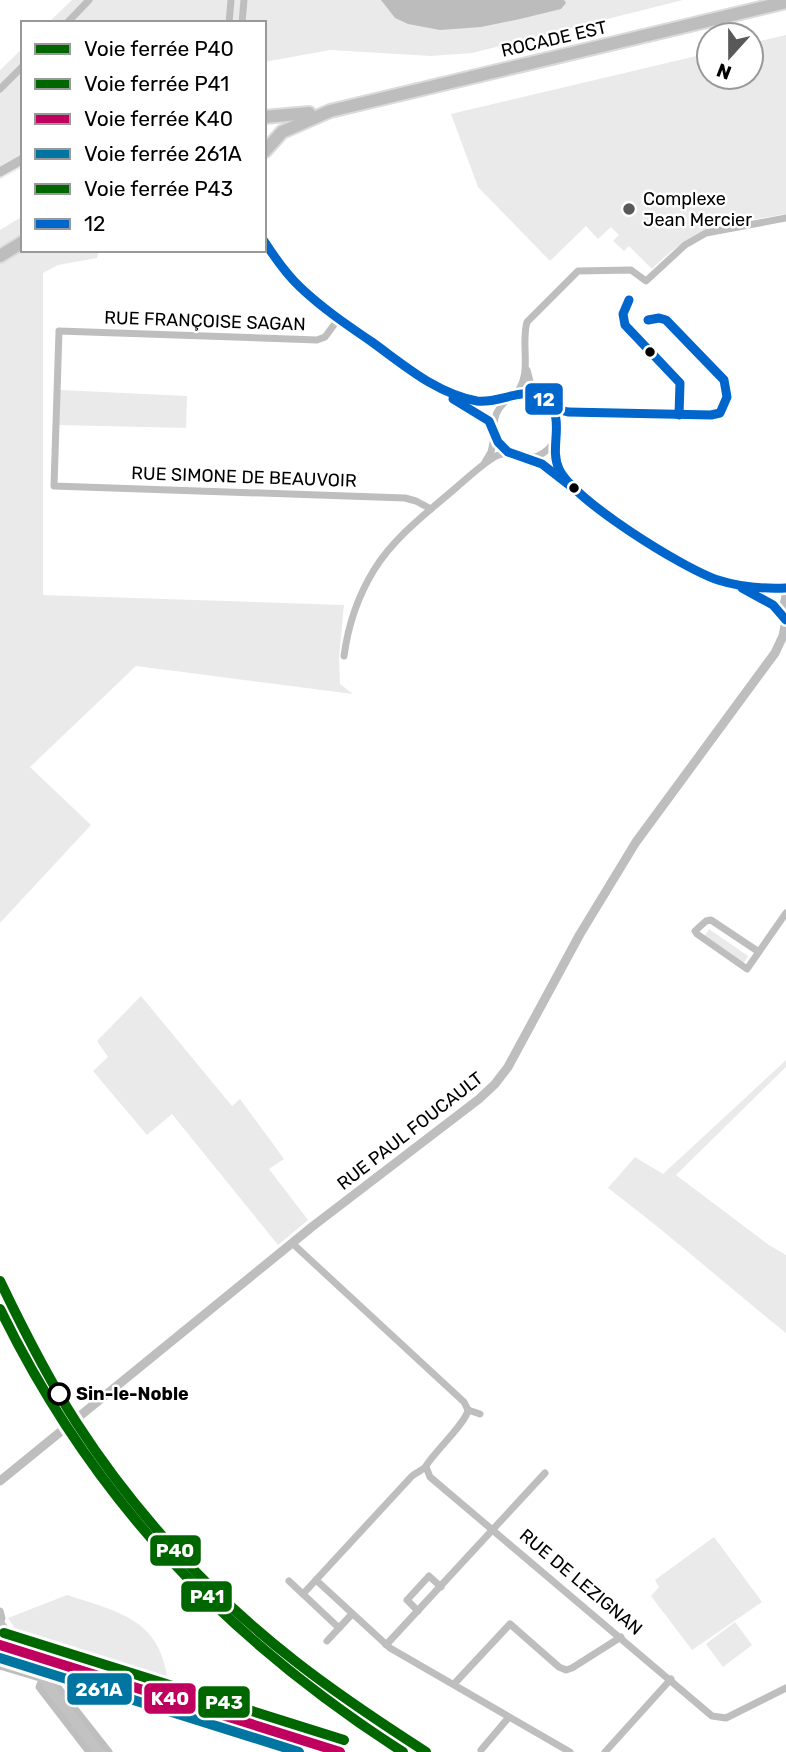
<svg xmlns="http://www.w3.org/2000/svg" width="786" height="1752" viewBox="0 0 786 1752" font-family="Rubik,sans-serif">
	<style>
		.green { fill: #eaeaea }
		.water { fill: #bcbcbc }
		.lines { fill: none; stroke-linecap: round; stroke-linejoin: round }
		.primary-casing { stroke: #dbdbdb; stroke-width: 16 }
		.trunk-casing { stroke: #dbdbdb; stroke-width: 16 }
		.minor { stroke: #bebebe; stroke-width: 7 }
		.tertiary { stroke: #bebebe; stroke-width: 9 }
		.secondary { stroke: #c2c2c2; stroke-width: 10 }
		.primary { stroke: #bdbdbd; stroke-width: 12 }
		.trunk { stroke: #bdbdbd; stroke-width: 12 }
		.secondary-bridge { stroke: #c2c2c2; stroke-width: 10 }
		.bus-1-casing { stroke: #fff; stroke-width: 14 }
		.bus-1 { stroke: #06c; stroke-width: 9 }
		.rail-1-casing { stroke: #fff; stroke-width: 16 }
		.rail-2-casing { stroke: #fff; stroke-width: 16 }
		.rail-3-casing { stroke: #fff; stroke-width: 16 }
		.rail-4-casing { stroke: #fff; stroke-width: 16 }
		.rail-5-casing { stroke: #fff; stroke-width: 16 }
		.rail-1 { stroke: #060; stroke-width: 10 }
		.rail-2 { stroke: #060; stroke-width: 10 }
		.rail-3 { stroke: #bf005f; stroke-width: 10 }
		.rail-4 { stroke: #0075a1; stroke-width: 10 }
		.rail-5 { stroke: #060; stroke-width: 10 }
		.poi-dot { fill: #595959; stroke: #fff; stroke-width: 2.5 }
		.bus-dot { fill: #000; stroke: #fff; stroke-width: 2.5 }
		.stop-dot { fill: #fff; stroke: #000; stroke-width: 3.5 }
		.labels { text-anchor: middle; stroke-width: 5; stroke-linejoin: round; paint-order: stroke }
		.street-label { font-size: 18px; fill: #000; stroke: #fff }
		.poi-label { font-size: 18px; fill: #000; stroke: #fff; text-anchor: start }
		.stop-label { font-size: 18px; font-weight: bold; fill: #000; stroke: #fff; text-anchor: start }
		.line-badge { stroke: #fff; stroke-width: 2.5 }
		.badge-label { font-size: 19px; text-anchor: middle; font-weight: bold; fill: #fff }
	</style>
	<rect width="100%" height="100%" fill="#fff"/>
	<g class="green">
		<polygon points="72,0 683,0 472,53 431,56 330,50 264,62 264,23 48,23"/>
		<path d="M786,35V214C725,225 698,223 652,269L629,246L624,251L613,241L619,235L611,227L598,239L586,226L550,261L478,187L451,114L709,53V77H751V43Z"/>
		<polygon points="23,48 23,167 0,179 0,70"/>
		<polygon points="23,216 23,250 99,250 97,258 58,265 43,273 43,595 344,605 339,657 340,684 353,694 136,666 30,767 91,825 0,923 0,230"/>
		<polygon points="60,390 187,396 186,428 59,425"/>
		<polygon points="709,929 748,956 743,964 704,937"/>
		<polygon points="141,996 232,1106 240,1099 284,1159 269,1169 308,1220 278,1245 172,1114 147,1135 93,1071 108,1057 97,1041"/>
		<path d="M786,1060V1067L676,1175L769,1245L786,1255V1333C725,1284 669,1234 608,1188L635,1157L663,1174Z"/>
		<polygon points="714,1537 762,1602 692,1650 651,1596 659,1587 655,1580"/>
		<path d="M67,1595C126,1614 164,1621 169,1692L29,1650C21,1639 16,1629 8,1618Z"/>
		<polygon points="735,1622 752,1645 723,1667 706,1644"/>
	</g>
	<polygon class="water" points="381,0 564,0 566,3 561,9 520,19 481,27 440,30 408,24 395,18"/>
	<g class="lines">
		<g class="primary-casing">
			<g id="primary">
				<polyline points="264,117 309,113"/>
				<polyline points="265,151 282,132 330,111 786,2"/>
			</g>
		</g>
		<g class="trunk-casing">
			<polyline id="trunk" points="0,256 23,242"/>
		</g>
		<g class="minor">
			<polyline points="67,23 89,0"/>
			<polyline points="229,23 231,0"/>
			<polyline points="242,23 244,0"/>
			<polyline points="0,89 23,66"/>
			<path d="M264,241C294,291 341,320 387,353C406,366 425,382 446,391C466,401 487,405 509,398"/>
			<polyline points="339,318 325,337 317,340 59,331 54,486 405,498 416,501 431,509"/>
			<polyline points="527,370 531,385 541,396"/>
			<circle cx="526" cy="426" r="32"/>
			<polyline points="448,396 479,413 493,426"/>
			<path d="M514,396C534,375 520,346 527,322L578,271L631,270L646,281L685,245L706,233L786,218"/>
			<polyline points="553,443 555,460 563,478"/>
			<polyline points="526,458 549,468 597,505 689,567 754,594 783,614"/>
			<polyline points="485,462 491,452 494,438"/>
			<polyline points="745,586 786,588"/>
			<path d="M344,656C348,626 358,596 374,570C395,536 428,512 458,486C470,476 482,464 496,456C502,453 506,453 512,455"/>
			<polyline points="759,952 711,920 706,921 695,931 697,934 747,969 786,913"/>
			<polyline points="292,1243 464,1402 468,1410 480,1414"/>
			<polyline points="426,1467 430,1477 712,1716 726,1718 786,1688"/>
			<polyline points="316,1580 390,1648 570,1752"/>
			<polyline points="289,1581 339,1628 352,1614"/>
			<path d="M303,1594L412,1476C416,1473 423,1470 426,1466C435,1451 466,1423 468,1410"/>
			<polyline points="0,1611 2,1618 0,1624"/>
			<polyline points="418,1611 407,1600 429,1576 441,1587"/>
			<polyline points="327,1641 339,1628"/>
			<polyline points="386,1645 545,1473"/>
			<polyline points="0,1666 43,1679"/>
			<polyline points="454,1684 510,1624 559,1667 566,1670 572,1668 621,1637"/>
			<polyline points="481,1750 509,1717"/>
			<polyline points="89,1752 39,1687 41,1682 49,1681 57,1686 109,1752"/>
			<polyline points="605,1752 671,1679"/>
		</g>
		<g class="tertiary">
			<polyline points="0,172 23,159"/>
			<polyline points="786,596 783,609 786,620"/>
			<polyline points="0,1481 313,1226 479,1099 495,1084 508,1067 580,934 636,842 775,653 783,636 786,620"/>
		</g>
		<polyline class="secondary" points="47,1684 99,1752"/>
		<use href="#primary" class="primary"/>
		<use href="#trunk" class="trunk"/>
		<polyline class="secondary-bridge" points="0,1624 47,1684"/>
		<g class="bus-1-casing">
			<g id="bus-1">
				<path d="M264,241C275,258 286,274 300,287C322,308 347,325 372,342C404,365 437,394 477,401C499,404 525,385 544,399C568,417 548,446 559,469C573,500 684,569 718,580C740,587 763,589 786,588"/>
				<polyline points="629,300 623,314 625,325 680,383 679,415"/>
				<polyline points="540,397 556,409 568,412 711,415 720,413 727,397 724,380 666,320 659,318 648,320"/>
				<polyline points="453,399 489,421 498,442 508,452 542,464 569,485"/>
				<polyline points="742,588 773,605 786,620"/>
			</g>
		</g>
		<use href="#bus-1" class="bus-1"/>
		<g class="rail-1-casing">
			<path id="rail-1" d="M0,1281C23,1329 47,1377 76,1422C134,1512 210,1595 295,1661C337,1694 381,1723 426,1752"/>
		</g>
		<g class="rail-2-casing">
			<path id="rail-2" d="M0,1309C93,1500 226,1638 403,1752"/>
		</g>
		<g class="rail-3-casing">
			<polyline id="rail-3" points="0,1645 340,1752"/>
		</g>
		<g class="rail-4-casing">
			<polyline id="rail-4" points="0,1658 299,1752"/>
		</g>
		<g class="rail-5-casing">
			<polyline id="rail-5" points="4,1633 344,1740"/>
		</g>
		<use href="#rail-1" class="rail-1"/>
		<use href="#rail-2" class="rail-2"/>
		<use href="#rail-3" class="rail-3"/>
		<use href="#rail-4" class="rail-4"/>
		<use href="#rail-5" class="rail-5"/>
	</g>
	<circle class="poi-dot" cx="629" cy="209" r="7"/>
	<g class="bus-dot">
		<circle cx="650" cy="352" r="6"/>
		<circle cx="574" cy="488" r="6"/>
	</g>
	<circle class="stop-dot" cx="59" cy="1394" r="10"/>
	<g class="labels">
		<g class="street-label">
			<text transform="translate(554 39) rotate(-13)" y="6">ROCADE EST</text>
			<text transform="translate(205 321) rotate(2)" y="6">RUE FRANÇOISE SAGAN</text>
			<text transform="translate(244 477) rotate(2)" y="6">RUE SIMONE DE BEAUVOIR</text>
			<text transform="translate(410 1131) rotate(-38)" y="6">RUE PAUL FOUCAULT</text>
			<text transform="translate(581 1582) rotate(40)" y="6">RUE DE LEZIGNAN</text>
		</g>
		<g class="poi-label">
			<text x="643" y="205">Complexe<tspan x="643" dy="21">Jean Mercier</tspan></text>
		</g>
		<g class="stop-label">
			<text x="76" y="1400">Sin-le-Noble</text>
		</g>
	</g>
	<g class="line-badge">
		<rect x="524" y="382" width="40" height="34" rx="7" fill="#06c"/>
		<rect x="149" y="1534" width="53" height="33" rx="7" fill="#060"/>
		<rect x="180" y="1580" width="53" height="33" rx="7" fill="#060"/>
		<rect x="66" y="1672" width="67" height="34" rx="7" fill="#0075a1"/>
		<rect x="143" y="1682" width="54" height="33" rx="7" fill="#bf005f"/>
		<rect x="197" y="1685" width="54" height="34" rx="7" fill="#060"/>
	</g>
	<g class="badge-label">
		<text x="544" y="406">12</text>
		<text x="175" y="1557">P40</text>
		<text x="207" y="1603">P41</text>
		<text x="99" y="1696">261A</text>
		<text x="170" y="1705">K40</text>
		<text x="224" y="1709">P43</text>
	</g>
	<rect x="21" y="21" width="245" height="231" fill="#ffffff" stroke="#999999" stroke-width="2"/>
	<rect x="35" y="44" width="35" height="10" fill="#006600" stroke="#999999" stroke-width="2"/>
	<text x="84" y="56" font-size="21" fill="#000000">Voie ferrée P40</text>
	<rect x="35" y="79" width="35" height="10" fill="#006600" stroke="#999999" stroke-width="2"/>
	<text x="84" y="91" font-size="21" fill="#000000">Voie ferrée P41</text>
	<rect x="35" y="114" width="35" height="10" fill="#bf005f" stroke="#999999" stroke-width="2"/>
	<text x="84" y="126" font-size="21" fill="#000000">Voie ferrée K40</text>
	<rect x="35" y="149" width="35" height="10" fill="#0075a1" stroke="#999999" stroke-width="2"/>
	<text x="84" y="161" font-size="21" fill="#000000">Voie ferrée 261A</text>
	<rect x="35" y="184" width="35" height="10" fill="#006600" stroke="#999999" stroke-width="2"/>
	<text x="84" y="196" font-size="21" fill="#000000">Voie ferrée P43</text>
	<rect x="35" y="219" width="35" height="10" fill="#0066cc" stroke="#999999" stroke-width="2"/>
	<text x="84" y="231" font-size="21" fill="#000000">12</text>
	<g transform="translate(730 56) rotate(201)"><circle r="33" fill="#ffffff" stroke="#999999" stroke-width="2"/>
	<path d="M0-5L12 26L0 18L-12 26Z" fill="#595959"/>
	<text y="-10" font-size="19" font-weight="bold" text-anchor="middle" fill="#000000">N</text>
	</g>
</svg>
